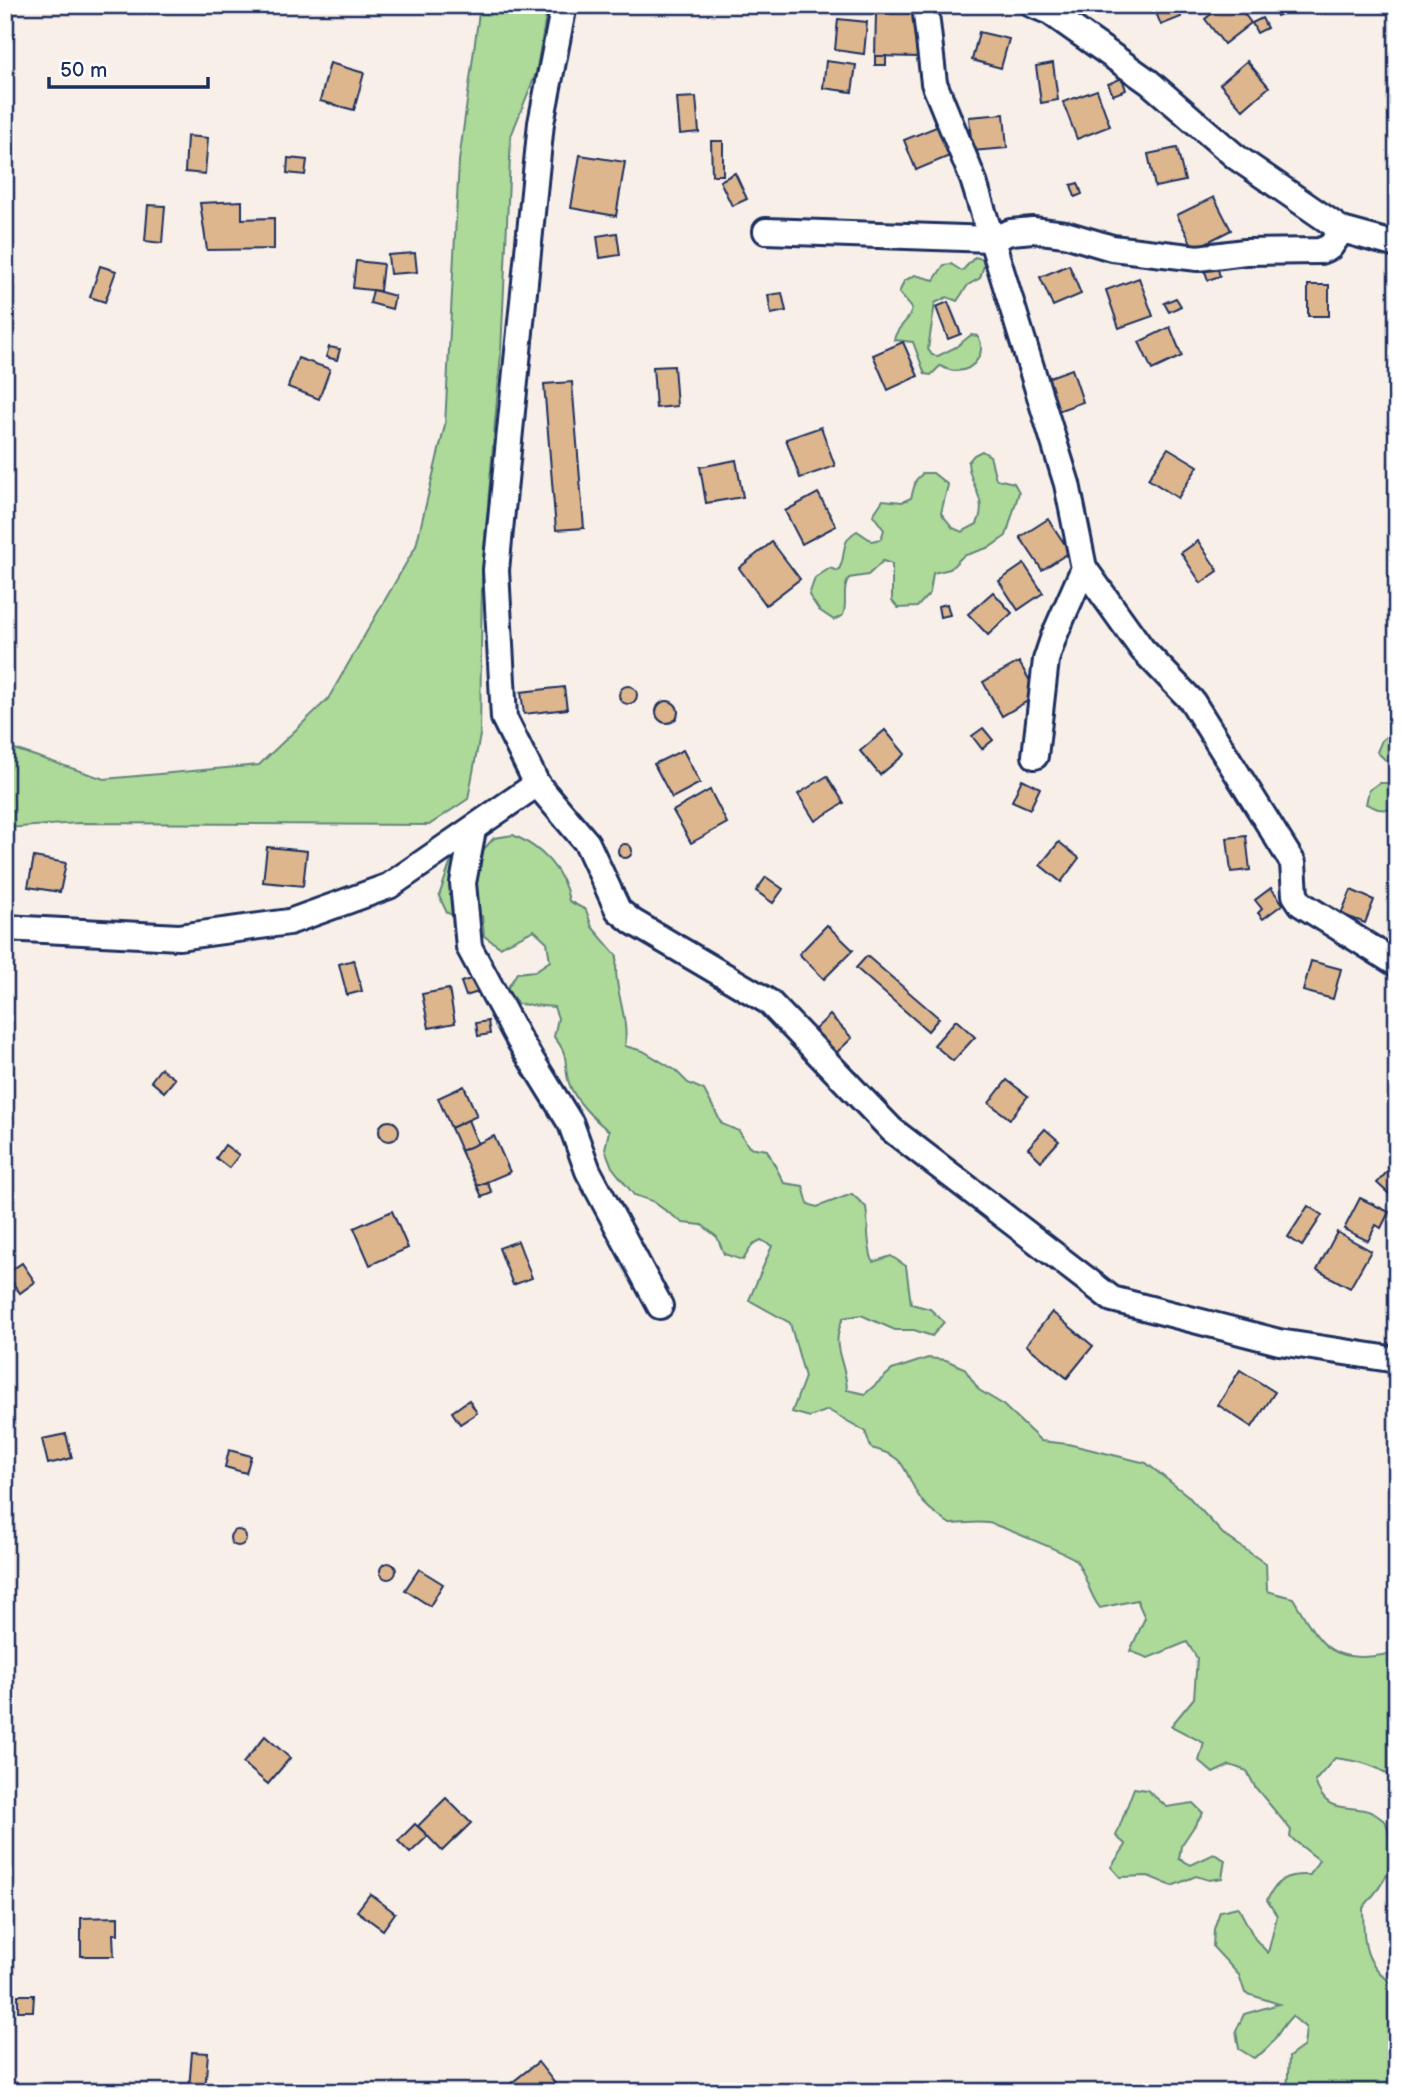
<svg xmlns="http://www.w3.org/2000/svg" width="1402" height="2097" viewBox="0 0 1402 2097" font-family="'Balsamiq Sans',sans-serif">
	<style>
		.green { fill: #adda99; stroke: #64847c; stroke-width: 2 }
		.building { fill: #ddb68e; stroke: #1b2f5e; stroke-width: 2 }
		.lines { fill: none; stroke-linecap: round; stroke-linejoin: round }
		.street-casing { stroke: #1b2f5e; stroke-width: 30 }
		.street { stroke: #fff; stroke-width: 24 }
	</style>
	<rect width="100%" height="100%" fill="#f8f0e8"/>
	<filter id="ink" filterUnits="userSpaceOnUse"><feTurbulence type="fractalNoise" baseFrequency=".0143" numOctaves="2"/><feDisplacementMap in="SourceGraphic" scale="14" xChannelSelector="R" yChannelSelector="G"/><feConvolveMatrix kernelMatrix="1 2 1 2 8 2 1 2 1" color-interpolation-filters="sRGB"/></filter>
	<g filter="url(#ink)">
		<g class="green">
			<polygon points="480,5 548,5 536,73 511,136 501,353 482,574 480,735 468,799 429,825 79,823 5,828 5,746 104,779 259,765 328,699 416,546 445,425 459,161"/>
			<path d="M975,257L982,259L984,265L980,278L968,285L957,301L947,297L935,303L928,349L932,355L938,356L956,347L971,335L978,336C987,352 975,370 957,371C951,372 946,368 940,366L931,375L925,374L913,342L894,340C896,326 911,321 912,308L899,293L904,281L915,275L934,280L944,265L951,264L962,271Z"/>
			<path d="M982,451L990,456L996,479L1014,483L1019,492L1006,536L990,547L963,556L950,569L933,573L930,593L917,607L898,608L892,601V564L883,561L868,575L849,578C841,592 848,602 843,615L834,620L819,610L809,595L815,578L830,568L838,571C848,556 838,542 857,531L872,541L881,539L884,530L873,515L883,500L902,502L911,498L916,480L923,473H933L948,485L941,513L953,528L962,532L977,524C989,498 969,486 968,462L974,455Z"/>
			<polygon points="1397,727 1397,771 1377,752 1382,740"/>
			<polygon points="1397,771 1397,820 1392,810 1378,809 1366,804 1369,790 1379,783 1393,783"/>
			<path d="M513,835C541,847 564,870 569,901L586,910L592,927L617,956C612,988 629,1014 625,1046L643,1051L675,1070L688,1083L704,1090L722,1124L739,1131L749,1147L767,1150L784,1183L803,1186L808,1204L817,1207L852,1194L866,1207C869,1227 866,1243 873,1262L891,1256L906,1266L911,1304L930,1309L944,1322L932,1336L914,1330H895L861,1315L843,1318C829,1350 846,1359 847,1390L865,1394L892,1370L928,1358L946,1360L964,1368L979,1390L1002,1404L1041,1441L1068,1444L1146,1463L1187,1495L1223,1534L1266,1564L1267,1591L1293,1598C1322,1647 1330,1666 1393,1653L1397,1675V1782C1380,1765 1358,1761 1335,1758L1315,1781C1327,1817 1346,1803 1371,1812C1376,1814 1381,1819 1386,1822C1398,1865 1390,1875 1363,1908C1364,1947 1363,1963 1397,1987V2092H1287L1289,2057L1304,2046L1306,2028L1292,2016C1276,2032 1275,2046 1254,2058L1239,2049L1236,2031L1244,2014L1279,2004L1245,1993L1239,1975L1213,1947L1214,1929L1220,1911L1238,1907L1255,1939L1268,1953L1277,1916L1267,1900C1279,1878 1285,1874 1310,1875L1319,1860L1290,1837L1291,1830L1255,1787L1247,1771L1230,1765L1213,1773L1199,1761L1204,1743L1171,1726L1194,1698L1197,1658L1187,1642L1148,1658L1130,1651L1145,1618L1137,1600L1100,1608C1088,1593 1087,1576 1076,1560C1073,1556 996,1524 988,1523C976,1521 962,1524 950,1524C940,1517 926,1508 920,1498C902,1470 909,1457 871,1448L865,1431L828,1410L810,1417L792,1412L805,1377L790,1323L749,1300L772,1246L761,1240L753,1244L743,1260L724,1254L717,1237L702,1225L683,1223L652,1201L634,1195L612,1167L605,1149L609,1131C595,1120 579,1105 571,1088C561,1067 573,1059 554,1037L558,1018L554,1007L518,1004L507,989L517,973L535,971L550,961L547,942L534,930L500,947L484,936L482,916L463,918L447,913L439,896L451,861L463,849L482,851L494,838Z"/>
			<polygon points="1134,1788 1147,1790 1167,1807 1193,1803 1203,1813 1181,1846 1179,1859 1191,1865 1214,1854 1225,1860 1222,1878 1209,1880 1196,1876 1172,1886 1148,1876 1120,1877 1111,1867 1126,1845 1116,1836"/>
		</g>
		<g class="building">
			<polygon points="1153,5 1177,5 1181,17 1161,25"/>
			<polygon points="1223,5 1238,5 1251,23 1224,44 1205,19"/>
			<polygon points="1273,5 1304,5 1277,16"/>
			<polygon points="876,13 918,13 917,57 875,56"/>
			<polygon points="1262,18 1267,28 1257,33 1252,23"/>
			<polygon points="838,19 867,22 864,54 835,50"/>
			<polygon points="979,32 1009,39 1001,68 972,60"/>
			<rect x="875" y="56" width="11" height="9"/>
			<polygon points="826,61 856,65 852,92 823,88"/>
			<polygon points="1247,61 1269,87 1243,110 1220,84"/>
			<polygon points="330,63 364,73 354,110 320,101"/>
			<polygon points="1053,63 1058,100 1041,103 1036,66"/>
			<polygon points="1122,78 1126,90 1113,95 1108,84"/>
			<polygon points="1097,90 1110,126 1077,139 1063,102"/>
			<polygon points="696,97 699,132 680,134 677,98"/>
			<polygon points="1004,114 1007,148 972,151 969,117"/>
			<polygon points="941,125 952,155 916,170 904,140"/>
			<polygon points="187,136 208,138 205,174 185,172"/>
			<polygon points="711,141 723,141 723,175 712,175"/>
			<polygon points="1177,148 1185,181 1155,187 1148,154"/>
			<polygon points="580,155 625,162 616,216 571,208"/>
			<polygon points="288,158 307,160 305,175 287,173"/>
			<polygon points="735,173 747,199 732,206 720,181"/>
			<polygon points="1078,183 1082,194 1075,197 1071,185"/>
			<polygon points="1214,197 1231,230 1194,249 1177,215"/>
			<polygon points="242,201 242,219 274,218 274,249 207,250 200,203"/>
			<polygon points="148,205 165,206 162,243 145,241"/>
			<polygon points="617,233 620,255 600,258 597,236"/>
			<polygon points="415,253 417,272 390,274 388,255"/>
			<polygon points="356,261 383,264 380,291 353,288"/>
			<polygon points="1216,264 1220,276 1208,280 1204,269"/>
			<polygon points="1069,265 1081,294 1053,306 1040,277"/>
			<polygon points="100,266 116,271 105,302 90,297"/>
			<polygon points="1139,278 1153,316 1119,328 1106,290"/>
			<rect x="1308" y="285" width="21" height="31"/>
			<polygon points="373,290 395,296 392,309 370,303"/>
			<polygon points="782,293 786,311 771,314 768,295"/>
			<polygon points="1176,298 1181,306 1169,312 1164,303"/>
			<polygon points="948,302 961,334 948,339 936,307"/>
			<polygon points="1170,327 1182,356 1152,370 1139,342"/>
			<polygon points="903,342 918,376 888,390 873,355"/>
			<polygon points="329,347 340,349 337,360 326,357"/>
			<polygon points="298,358 330,369 319,399 288,387"/>
			<polygon points="674,366 677,406 656,408 653,367"/>
			<polygon points="1072,369 1083,402 1052,413 1041,380"/>
			<polygon points="572,382 584,528 556,530 544,384"/>
			<polygon points="821,427 835,466 800,478 786,439"/>
			<polygon points="1168,448 1198,466 1178,498 1148,479"/>
			<polygon points="736,460 743,497 706,503 700,467"/>
			<polygon points="818,493 836,526 802,544 785,511"/>
			<polygon points="1048,519 1070,552 1042,570 1020,537"/>
			<polygon points="1198,541 1218,571 1201,583 1181,553"/>
			<polygon points="772,542 800,579 766,605 739,568"/>
			<polygon points="1024,564 1043,593 1018,610 999,581"/>
			<polygon points="993,592 1012,613 988,635 968,614"/>
			<polygon points="947,604 950,615 940,617 938,606"/>
			<polygon points="1019,662 1038,695 1002,716 983,682"/>
			<circle cx="628" cy="695" r="9"/>
			<polygon points="564,687 567,709 524,714 521,692"/>
			<circle cx="667" cy="712" r="11"/>
			<polygon points="983,728 993,740 982,749 972,736"/>
			<polygon points="885,730 905,754 880,775 860,751"/>
			<polygon points="683,750 700,783 672,798 654,764"/>
			<polygon points="827,776 844,803 815,821 798,794"/>
			<polygon points="1022,779 1040,788 1030,809 1012,801"/>
			<polygon points="710,790 727,823 691,843 673,811"/>
			<polygon points="1246,836 1250,870 1231,872 1227,838"/>
			<polygon points="1059,842 1079,858 1061,882 1040,865"/>
			<circle cx="625" cy="851" r="7"/>
			<polygon points="267,847 307,851 303,886 263,882"/>
			<polygon points="34,857 66,863 60,892 28,887"/>
			<polygon points="766,877 783,889 773,903 756,891"/>
			<polygon points="1271,888 1283,904 1263,919 1258,913 1262,909 1255,900"/>
			<polygon points="1351,890 1374,900 1365,923 1341,914"/>
			<polygon points="827,925 853,950 824,979 799,954"/>
			<polygon points="867,956 939,1018 928,1031 856,968"/>
			<polygon points="354,960 362,991 347,995 339,964"/>
			<polygon points="1311,961 1341,969 1333,999 1303,991"/>
			<polygon points="474,978 478,992 466,996 461,982"/>
			<polygon points="449,989 455,1023 429,1028 422,994"/>
			<polygon points="830,1015 852,1038 833,1056 811,1033"/>
			<polygon points="956,1020 975,1037 953,1061 934,1045"/>
			<polygon points="488,1021 490,1034 478,1036 476,1023"/>
			<polygon points="161,1068 175,1079 164,1092 151,1081"/>
			<polygon points="1007,1080 1028,1096 1010,1119 989,1103"/>
			<polygon points="464,1086 477,1116 451,1128 438,1098"/>
			<polygon points="468,1120 478,1144 461,1151 451,1128"/>
			<circle cx="389" cy="1131" r="10"/>
			<polygon points="1045,1129 1059,1141 1041,1161 1028,1148"/>
			<polygon points="494,1136 510,1172 477,1186 461,1151"/>
			<polygon points="225,1145 239,1155 229,1168 216,1158"/>
			<polygon points="1394,1164 1397,1166 1397,1185 1389,1194 1377,1183"/>
			<polygon points="487,1182 492,1193 482,1197 477,1186"/>
			<polygon points="1360,1198 1389,1212 1381,1228 1376,1225 1368,1241 1344,1229"/>
			<polygon points="1308,1206 1322,1215 1302,1246 1288,1237"/>
			<polygon points="392,1211 408,1248 370,1265 354,1228"/>
			<polygon points="1337,1232 1371,1251 1350,1288 1317,1270"/>
			<polygon points="518,1241 532,1278 513,1285 499,1248"/>
			<polygon points="22,1263 35,1282 20,1293 6,1274"/>
			<polygon points="1052,1312 1093,1346 1067,1378 1026,1345"/>
			<polygon points="1240,1370 1275,1392 1252,1427 1218,1405"/>
			<polygon points="469,1400 477,1413 460,1424 452,1412"/>
			<polygon points="66,1434 72,1458 48,1464 42,1439"/>
			<polygon points="229,1450 251,1456 246,1473 225,1467"/>
			<circle cx="238" cy="1538" r="8"/>
			<circle cx="388" cy="1571" r="8"/>
			<polygon points="419,1569 443,1584 430,1606 405,1590"/>
			<polygon points="265,1736 290,1758 268,1784 243,1763"/>
			<polygon points="446,1798 471,1823 442,1851 418,1826"/>
			<polygon points="415,1824 428,1836 410,1853 398,1841"/>
			<polygon points="370,1894 395,1913 383,1930 357,1911"/>
			<polygon points="118,1917 118,1934 113,1934 114,1956 81,1956 81,1918"/>
			<polygon points="18,1995 34,1995 33,2011 18,2011"/>
			<polygon points="192,2052 208,2053 205,2090 189,2089"/>
			<polygon points="538,2062 561,2091 514,2092 509,2085"/>
		</g>
		<g class="lines">
			<g class="street-casing">
				<g id="street">
					<polyline points="564,5 541,123 496,570 504,718 537,784 587,843 618,910 633,922 769,1002 892,1130 1112,1299 1279,1342 1397,1360"/>
					<polyline points="925,5 934,83 973,179 1067,484 1084,568 1054,636 1046,660 1035,756"/>
					<polyline points="1033,5 1050,12 1149,82 1236,157 1342,230 1397,245"/>
					<polyline points="766,231 991,239 1011,232 1033,230 1065,234 1112,248 1198,258 1245,252 1320,251 1330,247 1342,230"/>
					<polyline points="1084,568 1142,649 1192,701 1293,863 1295,895 1301,904 1397,964"/>
					<polyline points="473,830 463,883 469,947 519,1040 571,1124 588,1171 660,1306"/>
					<polyline points="5,928 179,937 289,922 389,886 537,784"/>
				</g>
			</g>
			<use href="#street" class="street"/>
		</g>
	</g>
	<rect width="1402" height="2097" fill="none" stroke="#fff" stroke-width="28"/>
	<rect x="14" y="14" width="1374" height="2069" fill="none" stroke="#1b2f5e" stroke-width="2.5" filter="url(#ink)"/>
	<path d="M49 77v10h159v-10" fill="none" stroke="#1b2f5e" stroke-width="3.5"/>
	<text x="60" y="77" font-size="21" fill="#1b2f5e" stroke="#ffffff" stroke-width="5" paint-order="stroke">50 m</text>
</svg>
